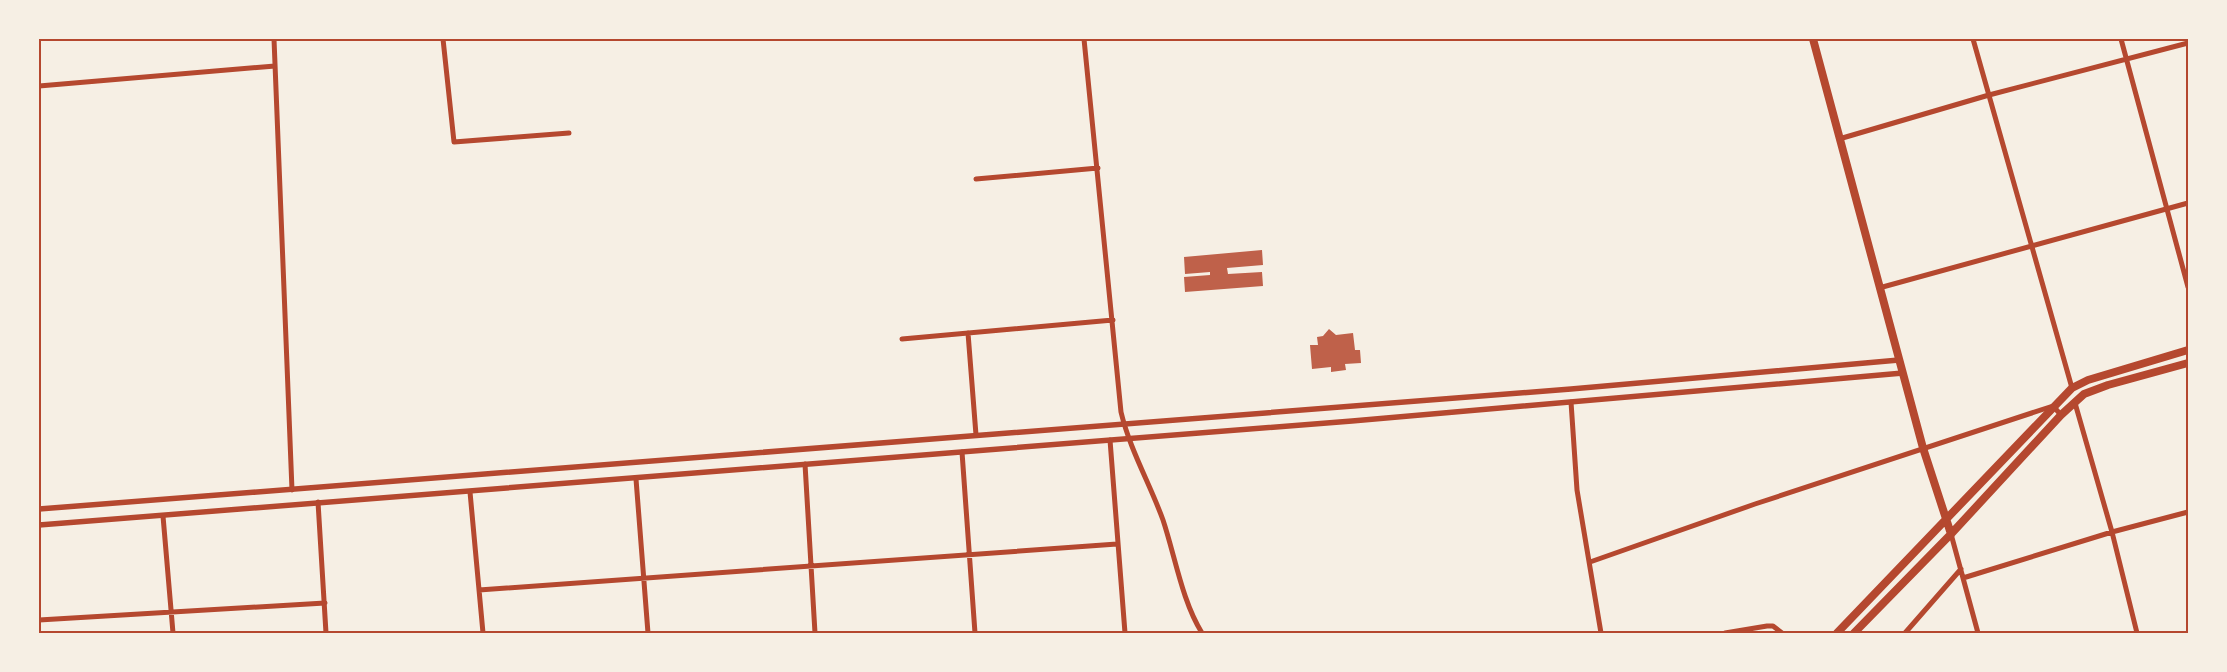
<svg xmlns="http://www.w3.org/2000/svg" width="2227" height="672" viewBox="0 0 2227 672" font-family="Montserrat,sans-serif">
	<rect width="100%" height="100%" fill="#f6efe4"/>
	<path fill="#bf614a" d="M1262 250 1263 265 1227 268 1228 274 1262 272 1263 286 1185 292 1184 277 1210 275V272L1185 274 1184 257Z
		M1329 329 1336 335 1353 333 1355 350H1360L1361 363 1345 364 1346 370 1331 372V367L1312 369 1310 345H1318L1317 337 1323 336Z"/>
	<g fill="none" stroke-linecap="round" stroke-linejoin="round">
		<path stroke="#b5482f" stroke-width="5" d="M274 39 292 490
			M443 39 454 142 569 133
			M1084 39 1121 412C1130 450 1150 484 1163 520 1175 556 1182 601 1202 633
			M1973 39 2072 388
			M2121 39 2188 287
			M39 86 275 66
			M1839 139 1989 95 2188 43
			M976 179 1098 168
			M1879 288 2188 203
			M968 333 976 435
			M902 339 1113 320
			M1571 402 1577 490 1601 633
			M2075 403 2112 532 2137 633
			M1110 440 1125 633
			M962 452 975 633
			M805 464 815 633
			M636 479 648 633
			M470 492 483 633
			M318 502 326 633
			M163 516 173 633
			M1951 534 1978 633
			M1590 562 1755 504 2053 406 2061 415
			M1963 578 2112 532 2188 512
			M479 590 1117 544
			M39 620 325 603
			M1725 633 1767 626H1773L1782 633
			M1905 633 1961 569"/>
		<path stroke="#b5482f" stroke-width="5.5" d="M39 509 1571 389 1899 360
			M39 525 1352 421 1903 373"/>
		<path stroke="#b5482f" stroke-width="8" d="M1813 39 1923 448 1951 534
			M1837 633 2072 388 2088 380 2188 350
			M1854 633 1951 534 2061 415 2084 394 2108 385 2188 363"/>
	</g>
	<rect width="2227" height="672" fill="none" stroke="#f6efe4" stroke-width="80"/>
	<rect x="40" y="40" width="2147" height="592" fill="none" stroke="#b5482f" stroke-width="2"/>
</svg>
